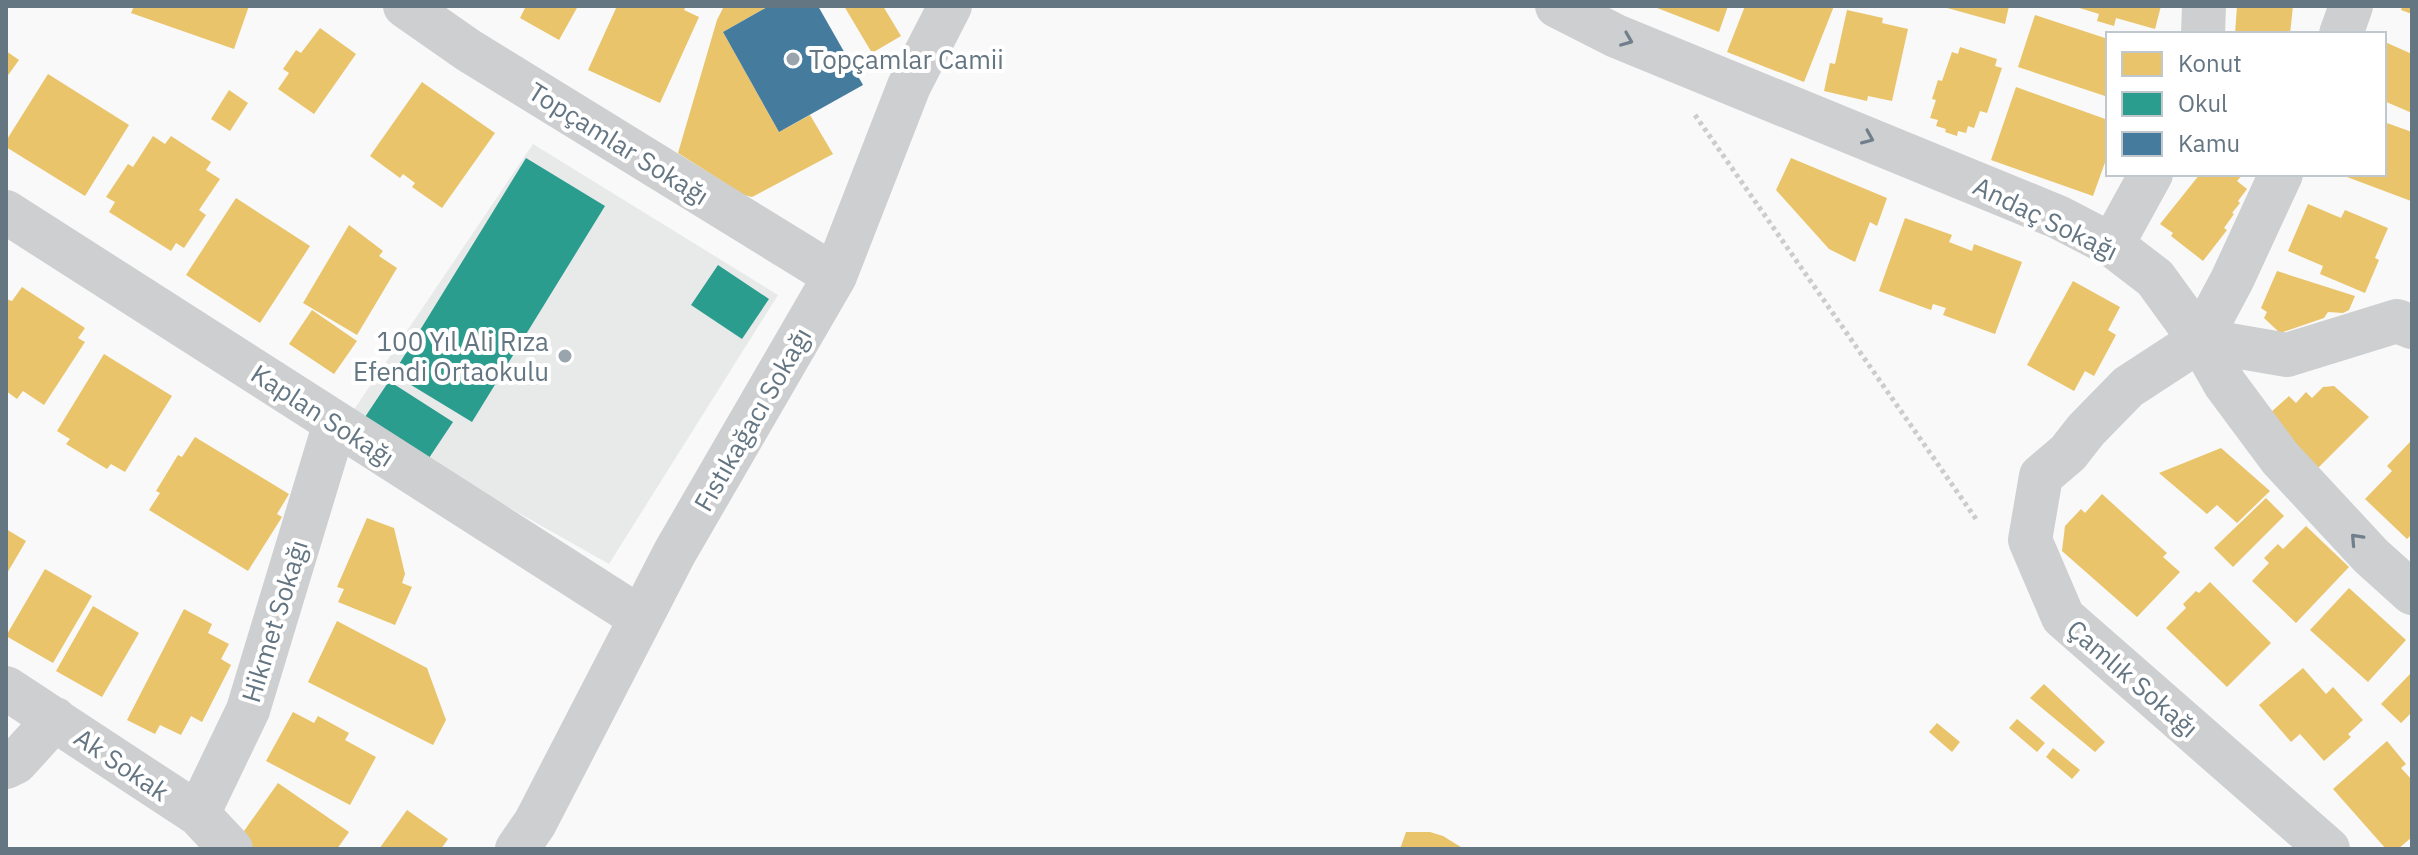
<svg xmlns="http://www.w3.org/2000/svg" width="2418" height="855" viewBox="0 0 2418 855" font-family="'IBM Plex Sans',sans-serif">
	<rect width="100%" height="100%" fill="#f9f9f9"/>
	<path fill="#e8e9e9" d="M533 144 778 295 609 564 349 417Z"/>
	<path fill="#e9c46a" d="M134 6H249L234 49 131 13Z
		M526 6H578L559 40 520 18Z
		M617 6H686L684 10 699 17 660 103 588 70Z
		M724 6H769L723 32 779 132 810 115 833 154 752 197 744 195 678 153 717 20Z
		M844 6H883L901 36 872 53Z
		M1652 6H1728L1719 32Z
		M1745 6H1834L1804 82 1727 52Z
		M1940 6H2009L2005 24Z
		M2073 6H2161L2155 29 2116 18 2114 26 2097 21 2099 14Z
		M2237 6H2293L2290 34H2235Z
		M2402 6H2412V14L2401 10Z
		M1847 10 1883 18 1882 23 1908 29 1892 101 1868 96 1867 101 1824 91 1830 63 1835 64Z
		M2035 15 2108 39V97L2018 67Z
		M320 28 356 54 314 114 278 89 289 73 283 69 296 50 301 53Z
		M2385 42 2412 54V113L2384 101Z
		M1960 47 1997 59 1995 66 2002 68 1987 113 1980 111 1974 128 1968 126 1966 133 1958 131 1957 136 1945 132 1946 129 1936 126 1938 120 1930 118 1936 100 1932 99 1938 80 1942 81 1952 52 1958 54Z
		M6 51 19 60 6 78Z
		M48 74 129 125 85 196 6 147V141Z
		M422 82 495 133 442 208 412 187 415 183 403 174 400 178 370 156Z
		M2016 87 2108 120V154L2093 196 1991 160Z
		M229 90 248 103 230 131 211 119Z
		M2384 122 2412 132 2411 201 2339 174H2384Z
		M153 136 165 144 171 136 211 162 206 170 220 179 199 210 206 215 184 248 176 243 171 251 109 212 115 202 106 197 128 164 133 167Z
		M1791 158 1887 198 1877 226 1870 222 1855 262 1829 249 1776 190Z
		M2200 174H2243L2237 181 2247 189 2238 201 2240 203 2232 213 2234 214 2224 228 2227 230 2203 261 2171 236 2173 233 2160 224Z
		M236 198 310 246 260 323 186 275Z
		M2308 204 2341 218 2345 210 2388 228 2375 258 2379 260 2365 293 2320 274 2323 266 2288 251Z
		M1905 218 1952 235 1949 242 1972 251 1974 244 2022 262 1995 334 1943 315 1946 308 1933 304 1931 310 1879 291Z
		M349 225 383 251 379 256 397 268 357 335 303 303Z
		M2277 271 2355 296 2349 310 2343 313 2328 312 2324 318 2280 333 2264 318 2267 312 2261 308Z
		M2073 281 2120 307 2108 330 2116 335 2094 376 2085 371 2074 391 2027 365Z
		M22 287 85 328 78 338 85 342 44 405 23 391 17 399 6 391V299L12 301Z
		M312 310 357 341 334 374 289 344Z
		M104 354 172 396 125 472 111 464 107 469 66 444 70 439 57 431Z
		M2334 386 2369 417 2315 471 2261 421 2289 396 2296 403 2306 392 2312 398 2323 387Z
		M195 437 289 494 277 514 282 517 248 571 149 510 160 493 156 491 178 455 182 457Z
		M2410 442 2412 445V534L2407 539 2365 499 2392 471 2387 466Z
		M2221 448 2270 491 2237 523 2217 505 2207 514 2159 473Z
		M2102 494 2167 553 2163 557 2180 572 2137 617 2062 551 2065 526 2081 509 2085 513Z
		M2266 498 2284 516 2233 567 2214 548Z
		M367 518 394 528 405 574 402 583 412 587 395 625 338 602 344 589 337 587Z
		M2306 526 2349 567 2296 623 2252 581 2269 563 2264 558 2278 544 2283 549Z
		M6 529 26 541 6 575Z
		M45 569 92 596 53 663 6 636Z
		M2210 582 2271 643 2227 687 2166 628 2186 608 2183 604 2196 591 2199 593Z
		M2349 588 2406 640 2368 682 2310 630Z
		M93 606 139 633 102 697 56 671Z
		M184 609 212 624 208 633 229 644 221 659 231 665 202 722 191 716 181 735 160 725 155 734 127 720Z
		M337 621 427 668 446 720 433 745 308 682Z
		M2303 668 2326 694 2333 687 2363 720 2348 734 2351 737 2324 761 2300 734 2291 742 2259 705Z
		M2412 672V712L2401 723 2381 704Z
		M2044 684 2105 742 2095 752 2030 698Z
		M293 712 314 723 318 716 349 733 345 740 376 757 350 805 266 761Z
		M2017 719 2045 743 2037 752 2009 728Z
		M1937 723 1960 742 1952 752 1929 732Z
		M2387 741 2406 764 2401 768 2412 780V837L2398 849H2386L2333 789Z
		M2053 748 2080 770 2072 779 2046 757Z
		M278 783 349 832 337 849H248L237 841Z
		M407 810 448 839 441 849H379Z
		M1406 832H1430L1443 836 1464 849H1400Z"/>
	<path fill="#2a9d8f" d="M526 158 605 206 472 422 393 374Z
		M718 265 769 299 742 339 691 305Z
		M389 381 453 422 429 458 365 417Z"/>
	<path fill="#457b9d" d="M769 6H818L863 85 779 132 723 32Z"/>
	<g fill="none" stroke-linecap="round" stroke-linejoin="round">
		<path stroke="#cbcccd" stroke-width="5" stroke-dasharray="4 4" stroke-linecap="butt" d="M1695 115 1976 519"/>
		<path stroke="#cecfd0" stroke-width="44" d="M405 6 468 50 835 276
			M1557 6 1616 36 2058 217 2112 245 2155 278 2200 340 2225 384 2280 458 2371 556 2412 593
			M2203 34 2204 6
			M2341 34 2351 6
			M2281 174 2232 280 2200 340 2128 387 2086 430 2068 453 2041 476 2030 540 2063 617 2328 849
			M6 212 639 617
			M2112 245 2151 174
			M2200 340 2287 355 2397 321 2412 327
			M6 688 198 814 231 849
			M6 767 16 762 55 719
			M198 814 248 710 335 423
			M517 849 535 823 675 552 835 276 909 86 950 6"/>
	</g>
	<defs><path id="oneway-chevron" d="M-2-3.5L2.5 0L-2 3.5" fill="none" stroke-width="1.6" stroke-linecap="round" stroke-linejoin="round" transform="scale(2)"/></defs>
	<g stroke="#707f8b">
		<use href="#oneway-chevron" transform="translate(1627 40) rotate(22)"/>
		<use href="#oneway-chevron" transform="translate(1868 138) rotate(23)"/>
		<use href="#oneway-chevron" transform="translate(2356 539) rotate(-133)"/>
	</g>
	<g fill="#99a4ac" stroke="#fff" stroke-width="3">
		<circle cx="793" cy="59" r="8"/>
		<circle cx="565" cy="356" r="8"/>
	</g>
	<g text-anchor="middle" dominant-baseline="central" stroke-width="8" stroke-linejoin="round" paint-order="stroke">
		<g font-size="26" fill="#657683" stroke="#fff" text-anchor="start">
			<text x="809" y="59">Topçamlar Camii</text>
			<text x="549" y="341" text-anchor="end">100 Yıl Ali Rıza<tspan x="549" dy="30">Efendi Ortaokulu</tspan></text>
		</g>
		<g font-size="26" fill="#657683" stroke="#fff">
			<text transform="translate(619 143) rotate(32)">Topçamlar Sokağı</text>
			<text transform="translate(2046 218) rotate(26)">Andaç Sokağı</text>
			<text transform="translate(323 415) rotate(33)">Kaplan Sokağı</text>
			<text transform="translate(752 419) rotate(-60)">Fıstıkağacı Sokağı</text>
			<text transform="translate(274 621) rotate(-73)">Hikmet Sokağı</text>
			<text transform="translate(2133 678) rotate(41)">Çamlık Sokağı</text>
			<text transform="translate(122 764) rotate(34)">Ak Sokak</text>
		</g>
	</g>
	<rect width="2418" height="855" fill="none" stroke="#657683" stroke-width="16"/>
	<rect x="2106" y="32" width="280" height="144" fill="#ffffff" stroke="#c1c8cd" stroke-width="2"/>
	<rect x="2122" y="52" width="40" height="24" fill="#e9c46a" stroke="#c1c8cd" stroke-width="2"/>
	<text x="2178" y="72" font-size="24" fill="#657683">Konut</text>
	<rect x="2122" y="92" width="40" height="24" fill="#2a9d8f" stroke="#c1c8cd" stroke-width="2"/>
	<text x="2178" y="112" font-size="24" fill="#657683">Okul</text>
	<rect x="2122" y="132" width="40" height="24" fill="#457b9d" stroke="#c1c8cd" stroke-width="2"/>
	<text x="2178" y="152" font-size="24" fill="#657683">Kamu</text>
</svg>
